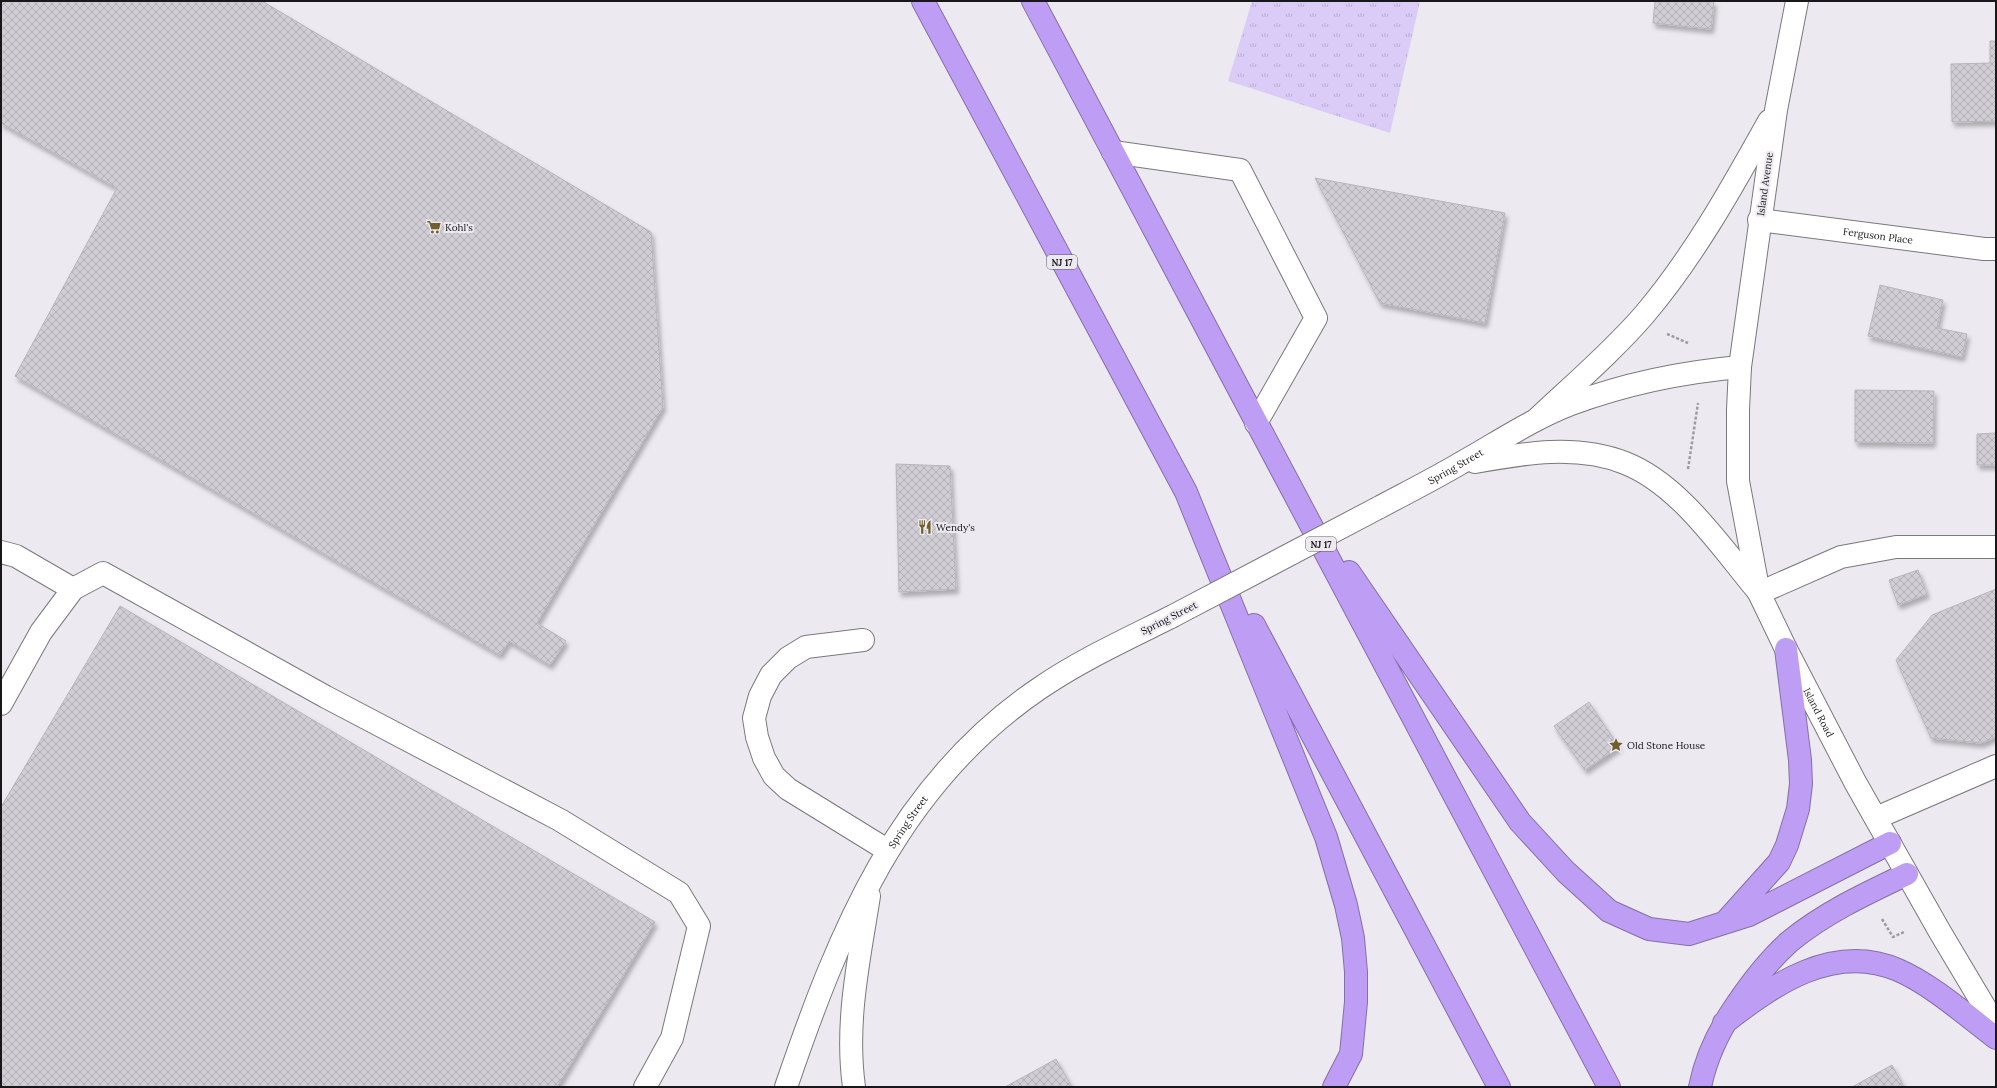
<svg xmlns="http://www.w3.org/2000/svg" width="1997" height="1088" viewBox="0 0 1997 1088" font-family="Lora,serif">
	<defs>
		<pattern id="grass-tufts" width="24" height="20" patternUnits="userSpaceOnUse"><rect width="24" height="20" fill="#daccf7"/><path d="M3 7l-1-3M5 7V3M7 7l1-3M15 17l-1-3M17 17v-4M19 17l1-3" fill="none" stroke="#baaed3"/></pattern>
		<pattern id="building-cross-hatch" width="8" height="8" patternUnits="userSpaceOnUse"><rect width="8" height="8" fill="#d0ced4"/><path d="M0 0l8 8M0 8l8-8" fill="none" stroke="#b2b0b5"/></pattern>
		<filter id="shadow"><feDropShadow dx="2.5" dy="4.5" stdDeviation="2" flood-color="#0004"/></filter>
	</defs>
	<rect width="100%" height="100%" fill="#eceaf0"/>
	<path fill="url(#grass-tufts)" d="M1252 1H1420L1390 133 1228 81Z"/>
	<path fill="url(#building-cross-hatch)" stroke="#b8b6bb" filter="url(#shadow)" d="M1 1H262L651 232 663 407 537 623 566 641 550 665 509 641 500 655 15 376 117 188 1 123Z
		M1655 1H1714L1711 29 1653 23Z
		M1990 41H1996V121L1952 122 1951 64 1990 63Z
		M1315 178 1505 213 1485 323 1380 303Z
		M1880 285 1943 300 1937 328 1967 334 1962 357 1868 336Z
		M1855 390 1934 391 1933 443 1855 442Z
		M1996 433V465H1977V434Z
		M896 464 950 466 956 589 899 592Z
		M1918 570 1927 594 1898 605 1889 580Z
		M1996 589V737L1981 743 1931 738 1896 660 1932 615Z
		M120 606 655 922 557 1087H1V807Z
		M1589 702 1619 747 1585 770 1554 726Z
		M1056 1059 1072 1087H1005Z
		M1892 1065 1904 1087H1852Z"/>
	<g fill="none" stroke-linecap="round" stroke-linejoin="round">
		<defs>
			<g id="minor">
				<path id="s1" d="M1797 1 1776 110 1740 367 1738 410V481L1759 593 1786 649 1855 782 1940 932 1996 1026"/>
				<path d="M1113 152 1240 170 1316 318 1256 423"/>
				<path id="s2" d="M1759 220 1984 249H1996"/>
				<path d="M1537 419C1573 385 1611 353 1644 315 1694 256 1731 189 1769 121"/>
				<path d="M1475 462C1524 453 1577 444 1625 463 1679 484 1721 547 1757 590"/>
				<path id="s3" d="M1378 508C1406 493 1434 479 1461 463 1497 443 1532 419 1571 404 1625 384 1683 372 1740 367"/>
				<path d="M1 552 16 556 73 589"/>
				<path d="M1759 593 1841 557 1896 547H1996"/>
				<path d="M863 640 806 647 788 658 771 675 760 696 754 718 757 737 764 758 774 776 788 789 887 850"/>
				<path d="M1 704 41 632 73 589 103 573 326 697 560 820 679 893 699 926 672 1038 645 1087"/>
				<path d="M1876 818 1996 766"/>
				<path id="s4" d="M786 1087C839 932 898 784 1040 688 1081 660 1127 639 1171 617"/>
				<path d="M854 1087C845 1022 859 960 869 896"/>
			</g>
			<path id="highway" d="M923 1 1186 492 1326 837 1346 905 1353 938 1356 972V1002L1351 1054 1334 1087
				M1033 1 1609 1087
				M1349 572 1520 822 1566 872 1609 911 1649 929 1689 934 1749 915 1890 843
				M1254 625 1499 1087
				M1727 920 1779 862 1787 845 1798 809 1801 784 1800 760 1786 649
				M1724 1023C1773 985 1833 942 1898 970 1931 984 1967 1016 1996 1038
				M1700 1087C1706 1057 1718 1032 1735 1007 1751 983 1768 961 1789 942 1824 913 1867 893 1907 874"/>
		</defs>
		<use href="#minor" stroke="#7a787d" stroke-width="24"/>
		<use href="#highway" stroke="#846fa8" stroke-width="24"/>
		<path stroke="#9d9ba0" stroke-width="2.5" stroke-dasharray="3 2" stroke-linecap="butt" d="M1667 334 1688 343
			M1688 469 1698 403
			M1882 919 1893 937 1904 932"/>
		<use href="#minor" stroke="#fff" stroke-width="22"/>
		<use href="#highway" stroke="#be9ef5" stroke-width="22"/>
		<defs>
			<path id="minor-bridge" d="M1171 617 1378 508"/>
		</defs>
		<use href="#minor-bridge" stroke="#7a787d" stroke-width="24" stroke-linecap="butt"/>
		<use href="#minor-bridge" stroke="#fff" stroke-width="22"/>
	</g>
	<defs>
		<symbol id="supermarket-bare" viewBox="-9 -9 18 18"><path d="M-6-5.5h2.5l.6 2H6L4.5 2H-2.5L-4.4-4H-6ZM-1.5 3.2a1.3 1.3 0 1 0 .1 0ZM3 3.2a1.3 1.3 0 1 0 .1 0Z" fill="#715f2d" stroke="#eceaf0" stroke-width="2.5" paint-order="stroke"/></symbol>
		<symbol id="restaurant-bare" viewBox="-9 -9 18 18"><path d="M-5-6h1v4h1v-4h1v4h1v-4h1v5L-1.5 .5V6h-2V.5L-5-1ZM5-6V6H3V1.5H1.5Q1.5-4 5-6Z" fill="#715f2d" stroke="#eceaf0" stroke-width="2.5" paint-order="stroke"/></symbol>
		<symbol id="sight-bare" viewBox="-9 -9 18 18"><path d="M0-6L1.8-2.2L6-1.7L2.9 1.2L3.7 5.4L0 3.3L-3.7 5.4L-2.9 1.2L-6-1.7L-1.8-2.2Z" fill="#715f2d" stroke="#eceaf0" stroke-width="2.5" paint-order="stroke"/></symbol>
	</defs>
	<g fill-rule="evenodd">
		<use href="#supermarket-bare" x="424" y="217" width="20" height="20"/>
		<use href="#restaurant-bare" x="915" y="517" width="20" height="20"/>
		<use href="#sight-bare" x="1606" y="735" width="20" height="20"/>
	</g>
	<g text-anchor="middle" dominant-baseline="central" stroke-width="4" stroke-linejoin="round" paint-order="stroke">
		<g fill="#eceaf0" stroke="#58565a" stroke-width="1">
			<rect x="1047" y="255" width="30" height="14" rx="3"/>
			<rect x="1306" y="537" width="30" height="14" rx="3"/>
		</g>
		<g font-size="9" font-weight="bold" fill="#181719">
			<text x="1062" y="262">NJ 17</text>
			<text x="1321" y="544">NJ 17</text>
		</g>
		<g font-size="10" fill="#181719" stroke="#eceaf0">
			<text transform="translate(1765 184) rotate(-82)">Island Avenue</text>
			<text stroke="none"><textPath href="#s2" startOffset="120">Ferguson Place</textPath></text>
			<text stroke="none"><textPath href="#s3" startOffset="88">Spring Street</textPath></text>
			<text transform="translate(1169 618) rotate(-27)">Spring Street</text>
			<text stroke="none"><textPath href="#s1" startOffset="732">Island Road</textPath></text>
			<text stroke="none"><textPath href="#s4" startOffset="293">Spring Street</textPath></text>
		</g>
		<g font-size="10" fill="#181719" stroke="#eceaf0" text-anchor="start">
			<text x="445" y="227">Kohl's</text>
			<text x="936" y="527">Wendy's</text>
			<text x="1627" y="745">Old Stone House</text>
		</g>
	</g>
	<rect width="1997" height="1088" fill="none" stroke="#181719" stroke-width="4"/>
</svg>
